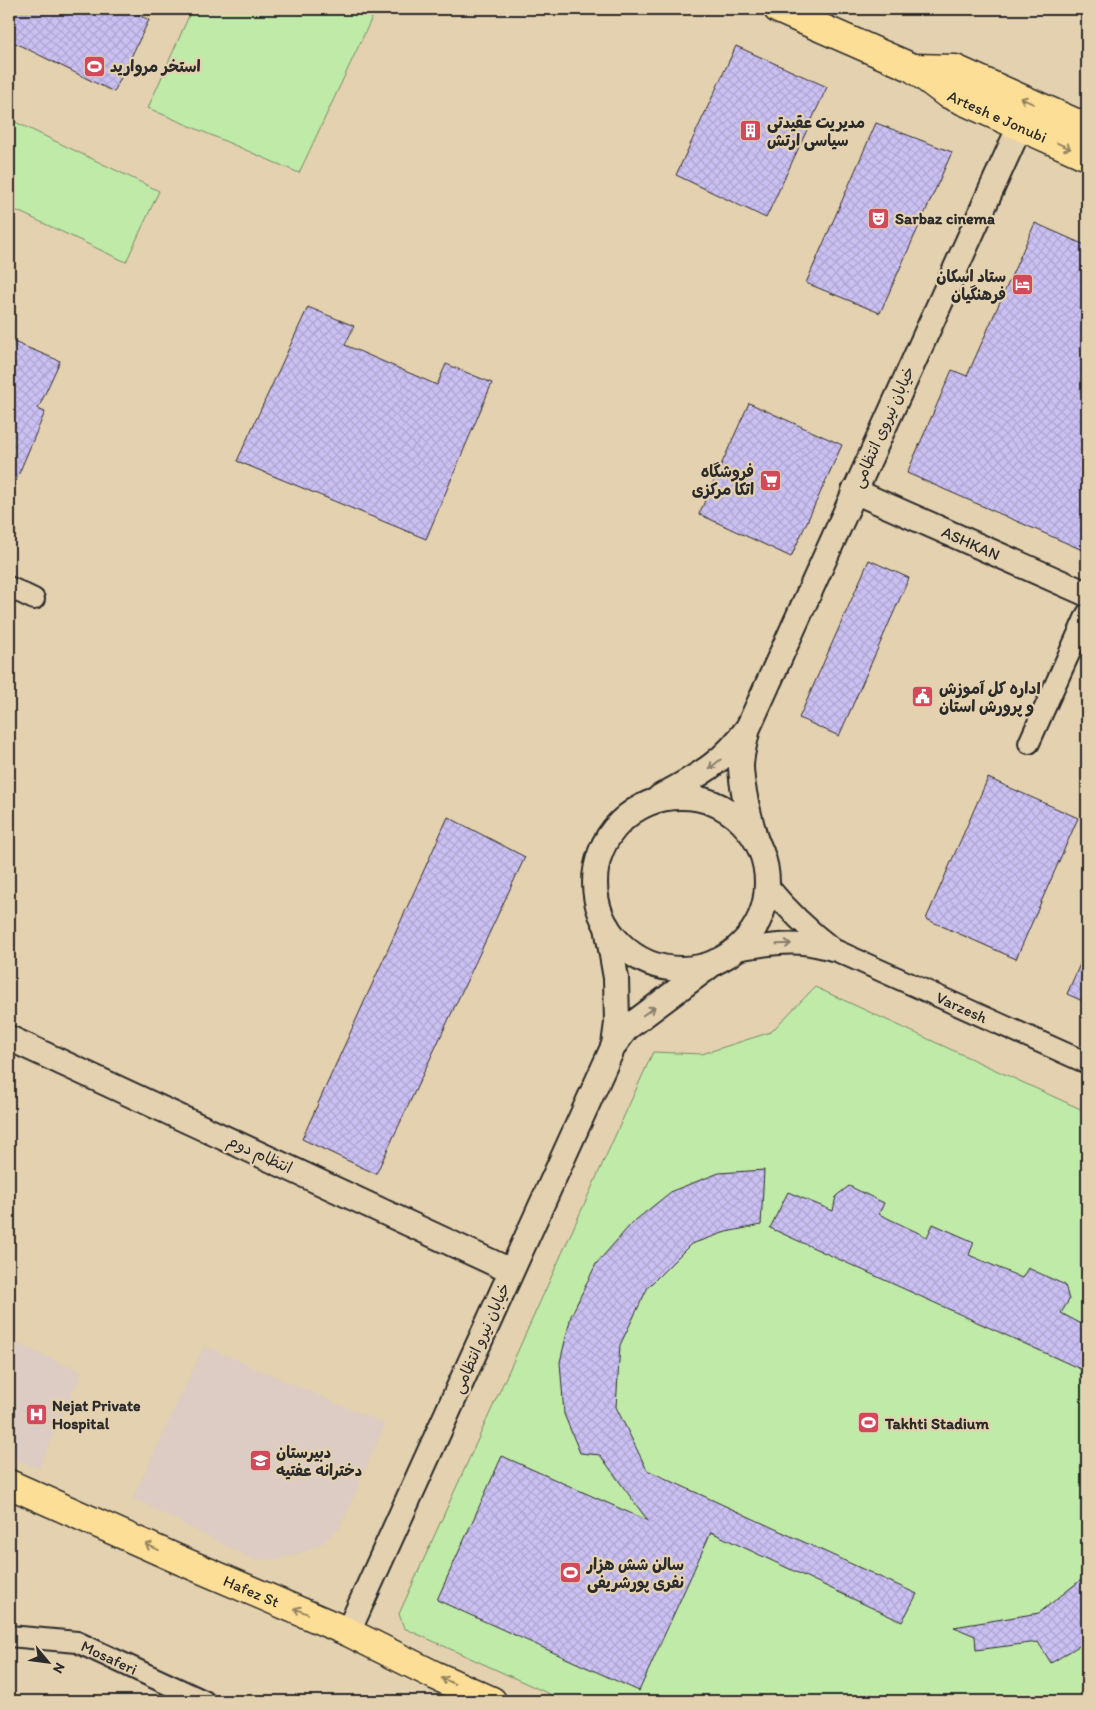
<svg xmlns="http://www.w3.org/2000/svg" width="1096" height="1710" viewBox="0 0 1096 1710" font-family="Itim,'Playpen Sans Arabic',sans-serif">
	<defs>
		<pattern id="building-cross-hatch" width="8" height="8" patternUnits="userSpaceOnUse" patternTransform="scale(1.25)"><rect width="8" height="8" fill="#cac0f2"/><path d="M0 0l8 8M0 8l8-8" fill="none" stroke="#aea5d0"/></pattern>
	</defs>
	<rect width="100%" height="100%" fill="#e4d1af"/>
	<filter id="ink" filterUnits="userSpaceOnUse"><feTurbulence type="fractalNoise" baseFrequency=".02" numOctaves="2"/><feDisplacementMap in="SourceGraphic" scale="10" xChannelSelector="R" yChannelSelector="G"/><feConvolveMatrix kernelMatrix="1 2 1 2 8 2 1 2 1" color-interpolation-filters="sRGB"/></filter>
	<g filter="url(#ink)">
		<path fill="#dcccc3" d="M9 1340 82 1372 38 1469 9 1456Z
			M204 1346 385 1424 341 1526 324 1542 301 1553 280 1559 254 1560 133 1498Z"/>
		<path fill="#bfeaa7" stroke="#758a69" d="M192 9H376L299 173 148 108Z
			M9 119 159 191 126 262 9 207Z
			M815 987 1087 1112V1701H565L404 1628 399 1614 653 1052 702 1054 771 1032Z"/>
		<path fill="url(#building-cross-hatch)" stroke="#2b2b2b" d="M9 9H127L149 20 114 92 9 40Z
			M736 46 827 87 766 218 676 175Z
			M876 123 952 152 880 313 806 283Z
			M1035 223 1087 246V552L907 473 952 370 967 376Z
			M308 307 354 326 345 345 437 385 446 364 492 383 426 539 237 461Z
			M9 340 60 361 38 409 45 412 9 497Z
			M749 403 842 445 791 557 699 514Z
			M869 560 909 578 839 736 799 718Z
			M988 778 1078 818 1016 959 926 919Z
			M448 817 525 857 376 1174 302 1139Z
			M1087 948V1003L1067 994Z
			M764 1170 761 1225 726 1232 691 1244 648 1287 620 1345 616 1407 647 1470 917 1594 902 1622 711 1532 639 1691 437 1600 502 1456 648 1521 600 1455 580 1453 564 1414 560 1362 571 1316 596 1264 632 1223 672 1191 719 1173Z
			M849 1186 884 1203 879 1214 927 1237 933 1224 974 1242 969 1255 1022 1278 1028 1268 1065 1285 1069 1300 1061 1313 1087 1327V1372L770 1228 788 1192 833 1211 836 1196Z
			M1087 1575V1641L1051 1663 1038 1642 976 1650 975 1636 954 1627 1039 1613Z"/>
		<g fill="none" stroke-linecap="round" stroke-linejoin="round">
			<defs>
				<g id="minor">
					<path d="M9 587 34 599"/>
					<path d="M1029 743 1087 614"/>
					<path d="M767 885C787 909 807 929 831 947"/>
					<path id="s1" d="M736 950C760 946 786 941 810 945 819 946 828 949 837 951L1087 1063"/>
					<path id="s2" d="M9 1636 77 1642 204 1701"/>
				</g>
				<g id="tertiary">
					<path id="s3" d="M854 491 1087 594"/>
					<path d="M660 797C697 776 721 765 747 729"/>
					<circle cx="681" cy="883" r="86"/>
					<path d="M755 838C749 815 742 791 741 767 741 754 745 741 748 728L1020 126"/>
					<path d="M607 927 616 978 617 1023 614 1045"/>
					<path d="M9 1038 511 1271"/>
					<path d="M348 1632 614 1045 627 1028 715 962"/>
				</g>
				<g id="primary">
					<path id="s4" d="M778 9 913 68 946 93 1087 156"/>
					<path d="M913 68 955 69 1087 128"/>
					<path id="s5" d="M9 1484 182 1561 348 1632 434 1675 492 1701"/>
				</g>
			</defs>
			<use href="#minor" stroke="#2b2b2b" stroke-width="24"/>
			<use href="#tertiary" stroke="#2b2b2b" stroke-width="28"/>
			<use href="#primary" stroke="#2b2b2b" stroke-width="31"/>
			<use href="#minor" stroke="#e4d1af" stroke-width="20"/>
			<use href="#tertiary" stroke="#e4d1af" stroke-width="24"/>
			<use href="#primary" stroke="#fcde96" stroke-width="28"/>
		</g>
		<defs><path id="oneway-shaft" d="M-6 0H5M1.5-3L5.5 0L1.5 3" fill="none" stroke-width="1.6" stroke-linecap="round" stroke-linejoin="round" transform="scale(1.25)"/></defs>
		<g stroke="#948460">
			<use href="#oneway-shaft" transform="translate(1027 101) rotate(-156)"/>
			<use href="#oneway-shaft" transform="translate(1064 146) rotate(24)"/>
			<use href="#oneway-shaft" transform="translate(152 1547) rotate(-156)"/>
			<use href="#oneway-shaft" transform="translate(301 1611) rotate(-157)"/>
			<use href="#oneway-shaft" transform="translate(448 1681) rotate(-155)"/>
		</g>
		<g stroke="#887e6d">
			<use href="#oneway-shaft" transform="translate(715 764) rotate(141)"/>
			<use href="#oneway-shaft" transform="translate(784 944) rotate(-2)"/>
			<use href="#oneway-shaft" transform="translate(649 1011) rotate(-35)"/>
		</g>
	</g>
	<defs>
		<symbol id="stadium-square" viewBox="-11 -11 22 22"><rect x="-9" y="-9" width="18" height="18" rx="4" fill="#d1495b" stroke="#e4d1af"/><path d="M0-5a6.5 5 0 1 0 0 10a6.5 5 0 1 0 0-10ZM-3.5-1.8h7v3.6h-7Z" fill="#fff"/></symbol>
		<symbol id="building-square" viewBox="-11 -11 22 22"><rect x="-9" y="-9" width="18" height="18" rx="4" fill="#d1495b" stroke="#e4d1af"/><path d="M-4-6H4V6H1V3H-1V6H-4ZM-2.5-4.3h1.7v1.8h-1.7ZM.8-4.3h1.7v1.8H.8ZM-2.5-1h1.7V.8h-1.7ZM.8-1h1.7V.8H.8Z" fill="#fff"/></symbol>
		<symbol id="theatre-square" viewBox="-11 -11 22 22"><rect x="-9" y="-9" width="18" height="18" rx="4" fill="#d1495b" stroke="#e4d1af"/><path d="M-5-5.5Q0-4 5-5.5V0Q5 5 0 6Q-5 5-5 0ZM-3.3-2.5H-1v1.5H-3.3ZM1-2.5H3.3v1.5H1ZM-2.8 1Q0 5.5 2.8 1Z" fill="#fff"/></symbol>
		<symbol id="hotel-square" viewBox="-11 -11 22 22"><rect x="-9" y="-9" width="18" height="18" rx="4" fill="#d1495b" stroke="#e4d1af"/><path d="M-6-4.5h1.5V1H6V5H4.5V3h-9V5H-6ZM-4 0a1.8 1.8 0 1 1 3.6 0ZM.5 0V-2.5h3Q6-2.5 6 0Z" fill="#fff"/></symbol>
		<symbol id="supermarket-square" viewBox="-11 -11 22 22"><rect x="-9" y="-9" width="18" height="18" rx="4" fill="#d1495b" stroke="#e4d1af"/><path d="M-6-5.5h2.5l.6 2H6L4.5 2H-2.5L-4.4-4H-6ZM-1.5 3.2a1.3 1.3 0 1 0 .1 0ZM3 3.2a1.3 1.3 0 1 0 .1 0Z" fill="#fff"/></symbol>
		<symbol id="civic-square" viewBox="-11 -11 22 22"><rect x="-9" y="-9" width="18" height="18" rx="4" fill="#d1495b" stroke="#e4d1af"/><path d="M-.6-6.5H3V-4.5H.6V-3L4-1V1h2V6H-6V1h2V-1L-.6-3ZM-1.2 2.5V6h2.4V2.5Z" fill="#fff"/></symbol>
		<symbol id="hospital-square" viewBox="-11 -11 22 22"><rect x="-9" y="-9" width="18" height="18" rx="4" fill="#d1495b" stroke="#e4d1af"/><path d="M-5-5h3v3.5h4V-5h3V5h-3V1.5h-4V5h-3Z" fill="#fff"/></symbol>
		<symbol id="school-square" viewBox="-11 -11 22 22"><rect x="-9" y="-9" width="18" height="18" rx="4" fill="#d1495b" stroke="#e4d1af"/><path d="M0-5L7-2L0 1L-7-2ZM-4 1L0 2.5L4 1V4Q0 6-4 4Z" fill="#fff"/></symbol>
	</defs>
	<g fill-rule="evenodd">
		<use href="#stadium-square" x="82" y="54" width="25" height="25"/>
		<use href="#building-square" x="738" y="118" width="25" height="25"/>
		<use href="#theatre-square" x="866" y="206" width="25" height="25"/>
		<use href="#hotel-square" x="1010" y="272" width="25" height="25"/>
		<use href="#supermarket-square" x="758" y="468" width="25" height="25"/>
		<use href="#civic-square" x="910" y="684" width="25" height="25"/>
		<use href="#hospital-square" x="24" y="1402" width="25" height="25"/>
		<use href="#stadium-square" x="856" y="1410" width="25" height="25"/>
		<use href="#school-square" x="248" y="1448" width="25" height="25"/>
		<use href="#stadium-square" x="558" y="1560" width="25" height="25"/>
	</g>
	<g text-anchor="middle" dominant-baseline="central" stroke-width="4.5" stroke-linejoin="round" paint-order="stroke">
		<g font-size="16" font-weight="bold" fill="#2b2b2b" stroke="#e4d1af" text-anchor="start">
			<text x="110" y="66">استخر مروارید</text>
			<text x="767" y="122">مدیریت عقیدتی<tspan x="767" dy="18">سیاسی ارتش</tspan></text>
			<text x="895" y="218">Sarbaz cinema</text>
			<text x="1006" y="276" text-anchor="end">ستاد اسکان<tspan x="1006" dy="18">فرهنگیان</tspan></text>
			<text x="754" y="471" text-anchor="end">فروشگاه<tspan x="754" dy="18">اتکا مرکزی</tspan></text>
			<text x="939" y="688">اداره کل آموزش<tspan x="939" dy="18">و پرورش استان</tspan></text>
			<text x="52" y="1405">Nejat Private<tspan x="52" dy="18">Hospital</tspan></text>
			<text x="885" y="1423">Takhti Stadium</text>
			<text x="276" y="1452">دبیرستان<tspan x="276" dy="18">دخترانه عفتیه</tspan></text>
			<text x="587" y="1564">سالن شش هزار<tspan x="587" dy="18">نفری پورشریفی</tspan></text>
		</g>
		<g font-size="16" fill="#2b2b2b" stroke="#e4d1af">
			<text stroke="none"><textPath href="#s4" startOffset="245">Artesh e Jonubi</textPath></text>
			<text transform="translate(883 427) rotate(-66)">خیابان نیروی انتظامی</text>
			<text stroke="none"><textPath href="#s3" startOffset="128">ASHKAN</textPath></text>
			<text stroke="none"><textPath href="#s1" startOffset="239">Varzesh</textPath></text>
			<text transform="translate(260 1154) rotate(25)">انتظام دوم</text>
			<text transform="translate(481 1338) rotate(-66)">خیابان نیرو انتظامی</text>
			<text stroke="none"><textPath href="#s5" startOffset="265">Hafez St</textPath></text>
			<text stroke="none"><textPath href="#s2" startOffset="104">Mosaferi</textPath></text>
		</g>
	</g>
	<rect width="1096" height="1710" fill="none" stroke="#e4d1af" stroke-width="30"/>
	<rect x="15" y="15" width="1066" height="1680" fill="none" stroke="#2b2b2b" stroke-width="2" filter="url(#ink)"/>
	<g transform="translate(48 1662) rotate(119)" stroke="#e4d1af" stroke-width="4" paint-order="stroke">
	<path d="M0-4L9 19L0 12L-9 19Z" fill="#2b2b2b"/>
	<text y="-8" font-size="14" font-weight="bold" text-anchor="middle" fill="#2b2b2b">N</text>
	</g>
</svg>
